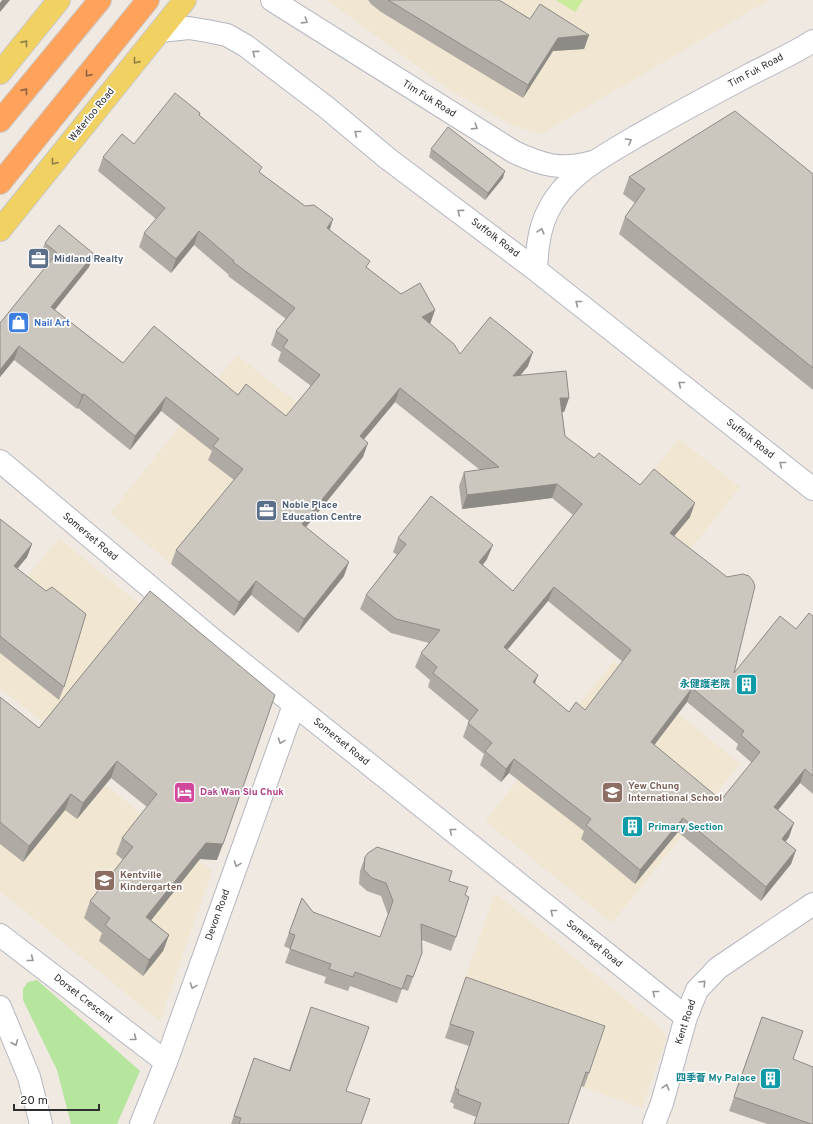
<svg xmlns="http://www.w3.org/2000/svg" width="813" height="1124" viewBox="0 0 813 1124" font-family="Overpass,'Noto Sans TC',sans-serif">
	<rect width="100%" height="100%" fill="#efe9e1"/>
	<path fill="#f0e6d1" d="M327 0H769L541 134 514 126 450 90Z
		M237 355 301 406 171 564 110 513Z
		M679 439 740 487 609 652 547 600Z
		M59 538 144 608 48 726 0 688V611Z
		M614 661 740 764 612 923 485 821Z
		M42 733 212 871 160 1021 0 891V785Z
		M495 893 663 1030 666 1037 665 1042 642 1108 444 1038Z"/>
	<path fill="#b6e59e" d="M37 980 140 1071 117 1124H71L57 1070 23 1000V989L28 982Z"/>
	<path fill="#c9ec9a" d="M556 0H583L575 12Z"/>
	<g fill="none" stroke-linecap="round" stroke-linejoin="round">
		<defs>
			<path id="minor" d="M272 0 514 152C542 165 561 171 592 162
				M160 31 189 28 207 31 227 35 246 46 326 107 387 158 536 270 813 489
				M536 270C537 249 539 229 548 211 566 174 604 156 637 136 674 115 711 95 749 75 770 64 793 54 813 41
				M0 461 212 639 686 1017
				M0 935 166 1062
				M0 1007 29 1077 41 1124
				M141 1124 166 1062 294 705
				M654 1124 662 1103 686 1017 697 990 718 968 813 904"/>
			<path id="major" d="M0 73 59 0
				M0 230 185 0"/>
			<path id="highway" d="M0 121 100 0
				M0 183 148 0"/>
		</defs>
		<use href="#minor" stroke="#b4b7c1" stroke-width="24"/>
		<use href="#major" stroke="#c9c9c9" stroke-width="24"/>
		<use href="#highway" stroke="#c9c9c9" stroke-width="24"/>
		<use href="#minor" stroke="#fff" stroke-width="22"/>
		<use href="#major" stroke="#f2d163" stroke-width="22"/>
		<use href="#highway" stroke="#ffa35c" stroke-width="22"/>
	</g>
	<path fill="#afaba4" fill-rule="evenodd" d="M368 0H499L530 19 589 35 584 49 553 51 523 98 381 12 371 4Z
		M200 113V116L260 173 305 206 333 219 330 230 367 268 401 294 435 310 430 324 460 354 528 366 520 376 569 398 564 412H562L565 436 594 458 640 485 690 517 674 536 734 673 796 629 813 616V794L800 783 778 810 789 837 785 842 796 850 791 864 761 901 678 832 635 884 581 839 584 831 509 773 501 782 480 765 484 754 463 737 468 723 469 721 428 687 430 680 415 667 421 653 429 643 391 633 360 609 366 595 397 555 393 552 398 538 487 559 483 565 513 591 573 515 552 498 462 509 459 486 464 472 480 470 395 402 364 439 363 457 306 527 344 576 298 633 251 595 234 616 171 564 176 550 234 480 208 460 212 451 161 411 130 450 78 408 77 409 14 360 0 377V323L48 264 39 257 45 243 89 267 54 310 123 363 238 395 286 416 311 386 278 361 281 352 271 345 276 331 286 319 228 276 229 275 194 245 171 273 139 247 144 233 156 219 98 171 103 157 134 144ZM548 601 623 662 585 710 569 712 535 684 507 650ZM687 702 738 744 736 749 752 763 721 800 654 745Z
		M431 149 503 178 485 200 429 157Z
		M813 174V390L619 234 625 217 635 203 623 194 629 177Z
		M0 519 32 544 27 557 17 569 64 687 59 700 0 653Z
		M150 591 217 860 200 859 151 920 169 935 163 951 143 976 99 941 102 933 84 918 90 901 123 860 116 854 122 838 147 807 111 778 77 819 65 810 23 862 0 844V697L39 728Z
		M365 857 449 881 465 895 456 937 451 951 422 940V953L408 991 402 989 397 1003 350 986 348 991 324 983 326 977 285 963 290 949 284 946 302 898 313 912 380 937 388 915 381 896 367 891 359 884 360 871Z
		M466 977 589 1073 584 1087 581 1086 476 1117 453 1108 454 1104 450 1102 469 1046 445 1038Z
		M311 1007 361 1124H231L254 1058 289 1070Z
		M762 1017 793 1059 813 1124H767L729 1111Z"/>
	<path fill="#8e8b86" d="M2 0H10L0 12V3Z
		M589 35 584 49 553 51 523 98 528 85 558 38Z
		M505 171 503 178 485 200 488 193Z
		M333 219 328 233 327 228Z
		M199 231 194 245 171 273 176 259Z
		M94 254 89 267 46 321 51 307Z
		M435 310 430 324 422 317Z
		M19 346 14 360 0 377V370Z
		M533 352 528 366 508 390 513 376Z
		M400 388 395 402 355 450 360 436Z
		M84 394 78 408 77 409 82 395Z
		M166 397 161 411 130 450 135 436Z
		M560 398H569L564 412H555Z
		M368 443 363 457 297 538 302 524Z
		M557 484 552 498 462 509 467 495Z
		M695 503 690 517 665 547 670 533Z
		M32 544 27 557 9 579 14 566Z
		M493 545 487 559 474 576 479 562Z
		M349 562 344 576 298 633 304 619Z
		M256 581 251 595 234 616 239 602Z
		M554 587 548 601 498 661 504 647Z
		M538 675 533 689V682Z
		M692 688 687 702 646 756 651 742Z
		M514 759 509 773 501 782 506 769Z
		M117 761 111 778 77 819 83 803Z
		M805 769 800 783 769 821 774 807Z
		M71 794 65 810 23 862 29 846Z
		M683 818 678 832 635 884 640 870Z
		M794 823 789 837 777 853 782 839Z
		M206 843 223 844 217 860 200 859 141 933 146 917Z
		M796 850 791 864 761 901 766 887Z
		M169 935 163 951 143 976 149 960Z"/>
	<path fill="#cbc7bf" stroke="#8e8b86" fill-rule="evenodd" d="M388 0H499L530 19 540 4 589 35 558 38 528 85Z
		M175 93 200 113 199 115 262 167 259 172 305 206 314 205 333 219 327 228 370 261 366 267 401 294 420 283 435 310 422 317 454 344 460 354 490 317 533 352 513 376 566 371 569 398H560L565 436 594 458 599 453 640 485 654 469 695 503 670 533 727 577 743 574 749 576 753 581 755 586 734 673 780 616 796 629 809 613 813 616V776L805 769 774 807 794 823 782 839 796 850 766 887 683 818 640 870 586 825 591 819 514 759 506 769 485 751 492 743 468 723 478 710 433 673 437 667 421 653 440 630 396 619 366 595 406 544 398 538 431 496 493 545 479 562 513 591 582 504 557 484 467 495 464 472 499 467 400 388 360 436 368 443 302 524 349 562 304 619 256 581 239 602 176 550 243 469 213 446 219 439 166 397 135 436 84 394 82 395 19 346 0 370V323L57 253 45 243 59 225 94 254 51 307 123 363 154 326 238 395 246 384 286 416 320 375 283 347 288 340 276 331 295 308 233 262 234 261 199 231 176 259 144 233 165 208 103 157 122 134 134 144ZM554 587 631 650 585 710 576 702 569 712 533 682 538 675 504 647ZM692 688 744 731 741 735 760 752 721 800 651 742Z
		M735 111 813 174V368L625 217 645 189 629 177Z
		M448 127 505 171 488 193 431 149Z
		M0 519 32 544 14 566 46 591 52 587 86 614 64 687 0 636Z
		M150 591 275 695 223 844 206 843 146 917 169 935 149 960 105 925 110 918 90 901 133 847 122 838 157 794 117 761 83 803 71 794 29 846 0 822V697L39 728Z
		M377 847 452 871 449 881 468 887 465 895 469 897 456 937 421 924 422 953 413 977 407 975 402 989 355 972 353 977 329 969 331 964 290 949 295 935 289 933 302 898 313 912 380 937 393 901 386 883 372 878 364 870 365 857 368 853Z
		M466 977 605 1026 589 1073 586 1072 568 1124H474L481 1103 458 1094 459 1090 455 1088 474 1032 450 1024Z
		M311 1007 369 1027 346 1091 370 1099 361 1124H239L241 1118 234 1116 254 1058 290 1071Z
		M762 1017 803 1031 793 1059 813 1067V1124H811L734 1097Z"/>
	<defs><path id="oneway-chevron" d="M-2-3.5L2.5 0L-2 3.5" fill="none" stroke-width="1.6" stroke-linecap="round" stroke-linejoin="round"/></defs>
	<g stroke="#969696">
		<use href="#oneway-chevron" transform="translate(305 21) rotate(32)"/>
		<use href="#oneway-chevron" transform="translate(255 53) rotate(-143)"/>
		<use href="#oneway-chevron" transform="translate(475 127) rotate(32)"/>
		<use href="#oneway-chevron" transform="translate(357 133) rotate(-141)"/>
		<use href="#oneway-chevron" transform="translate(629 141) rotate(-30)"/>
		<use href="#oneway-chevron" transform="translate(460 212) rotate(-143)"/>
		<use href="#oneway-chevron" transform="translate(541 231) rotate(-74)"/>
		<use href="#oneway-chevron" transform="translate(578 303) rotate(-142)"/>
		<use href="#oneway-chevron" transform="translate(681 384) rotate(-142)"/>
		<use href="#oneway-chevron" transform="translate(782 464) rotate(-141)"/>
		<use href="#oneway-chevron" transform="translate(281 741) rotate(110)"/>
		<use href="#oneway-chevron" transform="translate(452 831) rotate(-141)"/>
		<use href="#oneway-chevron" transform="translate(237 864) rotate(110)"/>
		<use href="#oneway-chevron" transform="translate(553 912) rotate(-141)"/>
		<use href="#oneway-chevron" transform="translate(31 959) rotate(38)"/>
		<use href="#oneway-chevron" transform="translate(703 983) rotate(-47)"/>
		<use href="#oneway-chevron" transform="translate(193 986) rotate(110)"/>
		<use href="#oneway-chevron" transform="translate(655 993) rotate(-141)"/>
		<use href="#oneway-chevron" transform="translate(134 1038) rotate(38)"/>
		<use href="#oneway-chevron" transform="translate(15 1043) rotate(67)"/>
		<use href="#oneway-chevron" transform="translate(666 1087) rotate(-74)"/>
	</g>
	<g stroke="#908048">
		<use href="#oneway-chevron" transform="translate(25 43) rotate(-51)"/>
		<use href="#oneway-chevron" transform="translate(136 61) rotate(129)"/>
		<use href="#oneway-chevron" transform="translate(54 162) rotate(129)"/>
	</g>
	<g stroke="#8c6343">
		<use href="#oneway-chevron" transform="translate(88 74) rotate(129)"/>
		<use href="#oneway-chevron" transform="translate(25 91) rotate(-51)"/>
	</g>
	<defs>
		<symbol id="office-square" viewBox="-11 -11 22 22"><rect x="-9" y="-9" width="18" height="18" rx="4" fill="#5c6f8a" stroke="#fff"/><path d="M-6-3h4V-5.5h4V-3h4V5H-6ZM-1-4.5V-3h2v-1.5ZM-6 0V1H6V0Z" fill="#fff"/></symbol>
		<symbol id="shop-square" viewBox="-11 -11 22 22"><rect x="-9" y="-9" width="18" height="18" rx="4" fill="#3f7fe0" stroke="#fff"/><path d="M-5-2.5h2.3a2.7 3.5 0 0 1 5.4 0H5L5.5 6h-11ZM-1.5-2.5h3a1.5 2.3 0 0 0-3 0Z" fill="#fff"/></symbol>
		<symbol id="building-square" viewBox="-11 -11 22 22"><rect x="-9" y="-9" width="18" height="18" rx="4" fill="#0f9aa8" stroke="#fff"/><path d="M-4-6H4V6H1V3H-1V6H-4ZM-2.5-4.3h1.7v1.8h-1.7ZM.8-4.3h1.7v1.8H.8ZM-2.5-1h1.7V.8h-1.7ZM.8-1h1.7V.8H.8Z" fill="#fff"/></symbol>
		<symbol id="hotel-square" viewBox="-11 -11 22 22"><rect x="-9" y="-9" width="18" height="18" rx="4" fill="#d1479c" stroke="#fff"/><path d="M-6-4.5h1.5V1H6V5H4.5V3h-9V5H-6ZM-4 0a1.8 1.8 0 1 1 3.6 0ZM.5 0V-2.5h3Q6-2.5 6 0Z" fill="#fff"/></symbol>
		<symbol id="school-square" viewBox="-11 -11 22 22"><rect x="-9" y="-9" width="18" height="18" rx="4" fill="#8d6e63" stroke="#fff"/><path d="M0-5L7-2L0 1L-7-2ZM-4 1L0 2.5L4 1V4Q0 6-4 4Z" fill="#fff"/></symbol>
	</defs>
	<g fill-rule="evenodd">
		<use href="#office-square" x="26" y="246" width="25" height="25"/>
		<use href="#shop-square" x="6" y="310" width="25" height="25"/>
		<use href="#office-square" x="254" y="498" width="25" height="25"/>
		<use href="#building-square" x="734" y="672" width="25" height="25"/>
		<use href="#hotel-square" x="172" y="780" width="25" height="25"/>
		<use href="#school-square" x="600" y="780" width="25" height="25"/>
		<use href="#building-square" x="620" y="814" width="25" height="25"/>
		<use href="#school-square" x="92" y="868" width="25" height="25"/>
		<use href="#building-square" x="758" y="1066" width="25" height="25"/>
	</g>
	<g text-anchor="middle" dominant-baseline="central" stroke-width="3.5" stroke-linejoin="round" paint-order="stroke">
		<g font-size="10" fill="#2e2e2e" stroke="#fff">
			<text transform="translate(756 71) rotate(-28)">Tim Fuk Road</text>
			<text transform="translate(429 99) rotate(32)">Tim Fuk Road</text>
			<text transform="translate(92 115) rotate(-51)">Waterloo Road</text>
			<text transform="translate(495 238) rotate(37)">Suffolk Road</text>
			<text transform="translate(750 439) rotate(38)">Suffolk Road</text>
			<text transform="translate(90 537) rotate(40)">Somerset Road</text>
			<text transform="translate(341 742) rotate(39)">Somerset Road</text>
			<text transform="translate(218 915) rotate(-70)">Devon Road</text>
			<text transform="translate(594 944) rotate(39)">Somerset Road</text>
			<text transform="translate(83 999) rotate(38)">Dorset Crescent</text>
			<text transform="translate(686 1022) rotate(-72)">Kent Road</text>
		</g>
		<g font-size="10" font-weight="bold" fill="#4e5e75" stroke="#fff" text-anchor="start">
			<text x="54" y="259">Midland Realty</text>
			<text x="282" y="505">Noble Place<tspan x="282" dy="12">Education Centre</tspan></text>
		</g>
		<g font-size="10" font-weight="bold" fill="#366cbe" stroke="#fff" text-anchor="start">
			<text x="34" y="323">Nail Art</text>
		</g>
		<g font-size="10" font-weight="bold" fill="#0d838f" stroke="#fff" text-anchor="end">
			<text x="730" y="684">永健護老院</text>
			<text x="648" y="827" text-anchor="start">Primary Section</text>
			<text x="756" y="1078">四季薈 My Palace</text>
		</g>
		<g font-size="10" font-weight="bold" fill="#785e54" stroke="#fff" text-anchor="start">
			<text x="628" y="786">Yew Chung<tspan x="628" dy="12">International School</tspan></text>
			<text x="120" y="875">Kentville<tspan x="120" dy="12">Kindergarten</tspan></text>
		</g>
		<g font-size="10" font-weight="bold" fill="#b23c85" stroke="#fff" text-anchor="start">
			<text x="200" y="792">Dak Wan Siu Chuk</text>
		</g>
	</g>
	<path d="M14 1104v6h85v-6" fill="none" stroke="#2e2e2e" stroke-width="2"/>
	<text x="20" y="1104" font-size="12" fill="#2e2e2e" stroke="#ffffff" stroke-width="3" paint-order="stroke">20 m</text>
</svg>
